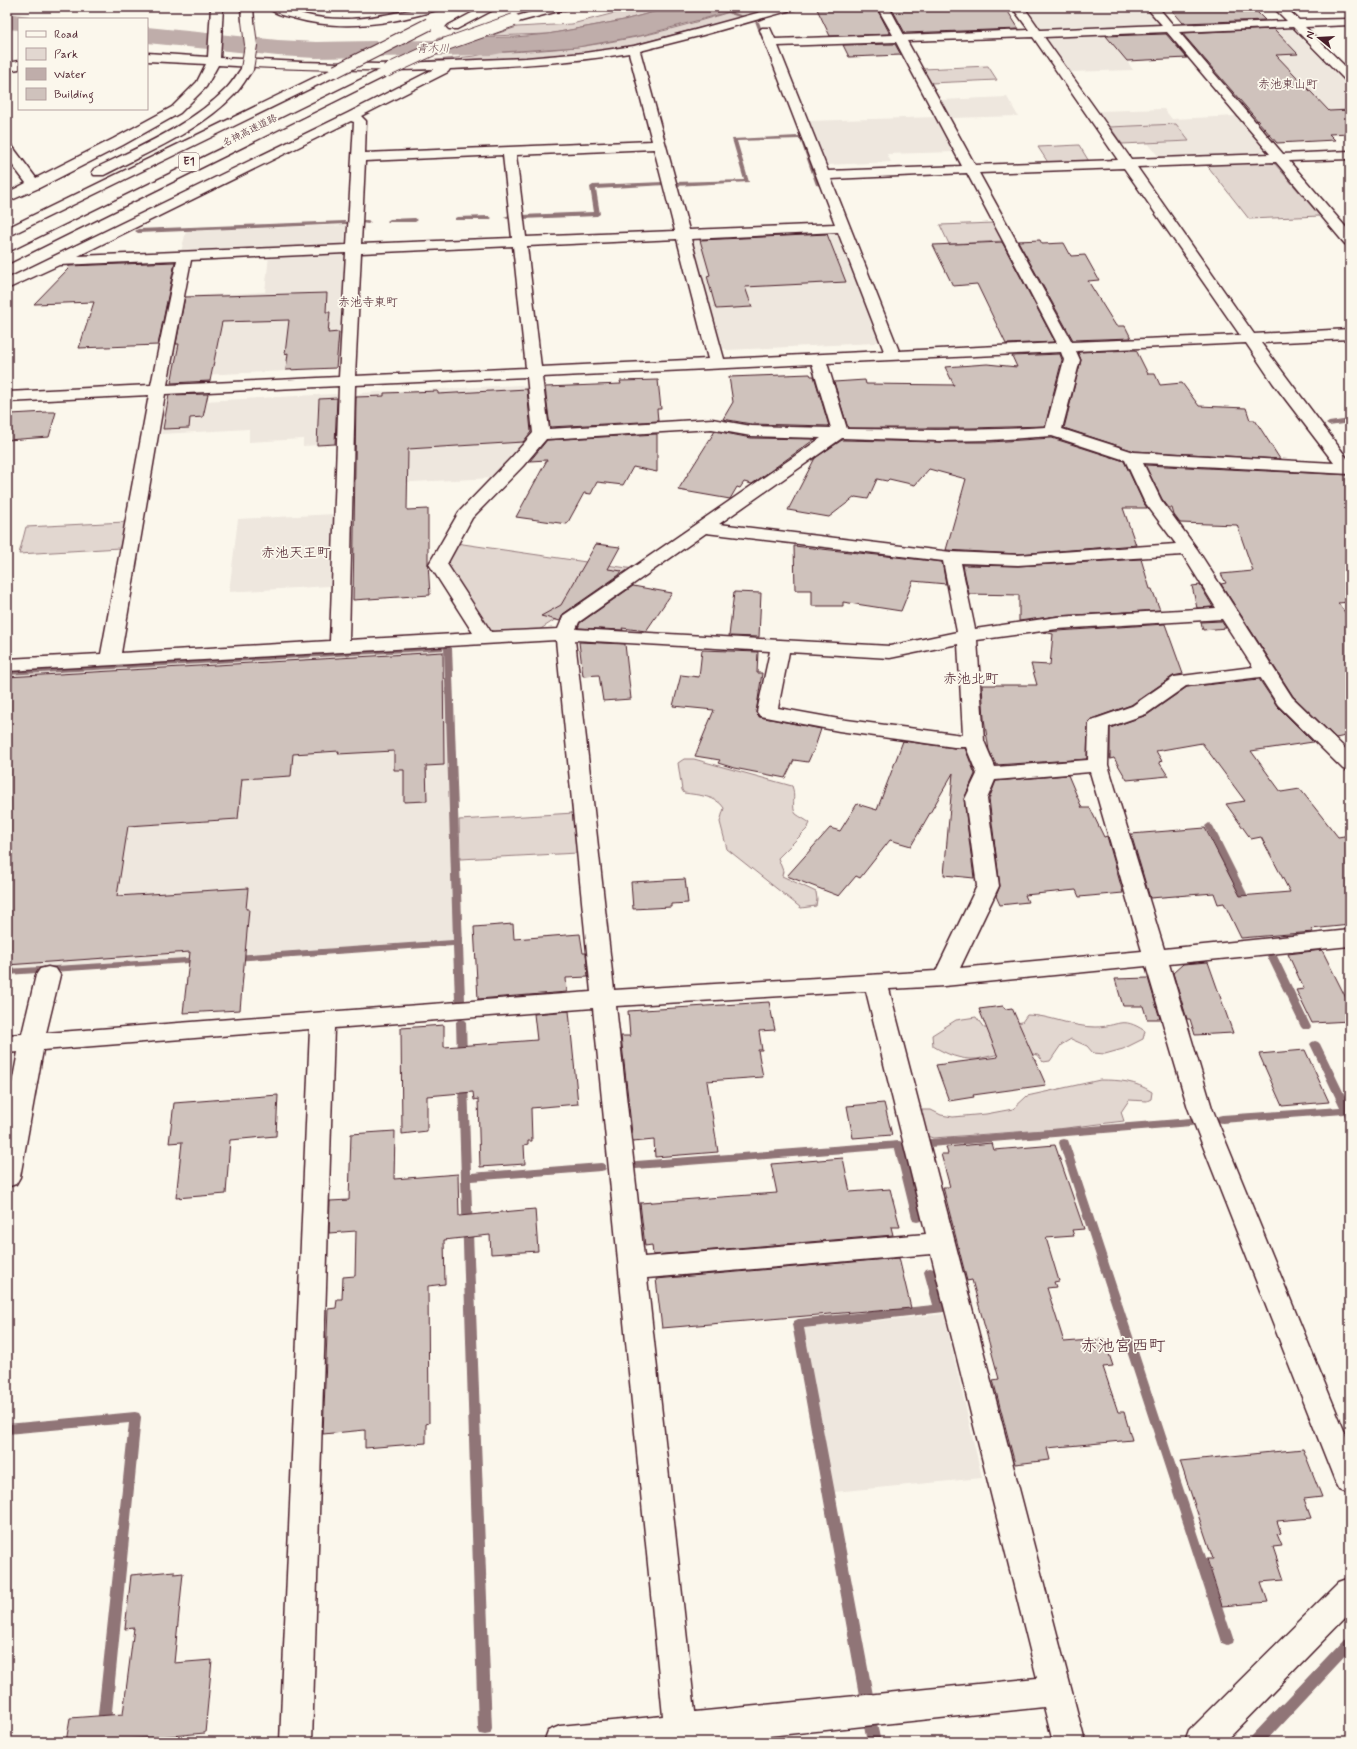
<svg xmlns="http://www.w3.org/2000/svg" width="1357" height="1749" viewBox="0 0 1357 1749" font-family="Mynerve,'Klee One',sans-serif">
	<rect width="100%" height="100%" fill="#fbf7ec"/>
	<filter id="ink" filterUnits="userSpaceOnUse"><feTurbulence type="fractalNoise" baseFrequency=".025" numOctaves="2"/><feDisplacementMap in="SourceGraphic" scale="8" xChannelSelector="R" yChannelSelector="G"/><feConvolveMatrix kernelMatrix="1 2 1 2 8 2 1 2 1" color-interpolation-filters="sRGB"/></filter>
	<g filter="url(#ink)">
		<path fill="#eee7de" d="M1024 7H1146L1161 25 1155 27 1048 31 1039 29Z
			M1281 27 1292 29 1350 88V134L1267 137 1178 33 1183 31Z
			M1157 31 1166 33 1188 59 1127 61 1133 70 1070 72 1046 37 1050 35Z
			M1007 97 1018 116 951 118 940 100Z
			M1164 109 1172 119 1237 116 1266 150 1256 156 1161 160 1148 143 1189 141 1176 125 1110 127 1098 111Z
			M936 117 955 152 887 154 891 162 827 165 809 121Z
			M346 225 345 243 336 246 181 252 186 231Z
			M830 232 840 235 881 339 875 343 728 350 719 347 692 241 698 238Z
			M340 252 347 255 342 364 332 369 178 376 170 373 185 296 265 292 269 255Z
			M521 385 530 388 535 436 494 478 351 485 354 397 360 393Z
			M335 394 340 396 338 444 303 446V439L249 442V429L161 434 166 403Z
			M334 514 330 586 229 592 238 519Z
			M445 649 455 940 7 970V675Z
			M944 1314 982 1478 834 1492 803 1328Z"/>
		<path fill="#e2d7d0" stroke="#967b7e" d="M638 7H672L624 20 548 34 490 36 517 27 572 24Z
			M747 7H781L614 50 556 56 424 63 427 61 475 56 487 53C532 51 576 49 620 40 663 33 705 19 747 7Z
			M988 66 997 80 931 83 923 69Z
			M1176 124 1189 141 1122 144 1110 127Z
			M1079 145 1090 163 1049 164 1038 147Z
			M1265 161 1275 164 1320 216 1249 219 1206 164Z
			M994 223 1004 241 949 244 940 225Z
			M125 522 120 548 19 554 26 527Z
			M456 543 634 569 539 630 501 633 488 630 445 564Z
			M684 759H694L792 786C796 795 791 809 796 814 800 817 806 820 810 823L807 829 778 858 783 871 782 876 816 892 817 899 816 906 801 908 727 849 720 822 724 808C717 796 698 795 684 793L682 790 678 763Z
			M574 813 578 853 460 859 459 820Z
			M1027 1015C1050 1015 1071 1027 1095 1027 1119 1027 1121 1015 1145 1031L1143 1039 1123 1049 1105 1054 1093 1053 1087 1046 1071 1039 1061 1045 1050 1061 1043 1062 1038 1055C1024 1052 1008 1053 995 1055 989 1056 983 1058 977 1059 960 1060 946 1054 933 1046L932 1035 956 1020 976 1017 984 1028H994L1022 1022Z
			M1100 1080C1120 1080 1135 1081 1152 1092L1151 1099 1147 1101 1129 1100 1121 1112 1124 1121 1058 1129 933 1138 927 1136 919 1116 921 1110H931L941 1115 953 1117 986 1114 1013 1109 1027 1096Z"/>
		<path fill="#bfadaa" stroke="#907477" d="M672 7H747L644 35 578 47 487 53 457 51 398 60 439 38 515 37 548 34 624 20Z"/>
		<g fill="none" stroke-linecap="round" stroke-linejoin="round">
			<path fill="#907477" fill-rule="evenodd" d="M715 7H719L743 16 739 17 715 9Z
				M1343 7H1348L1350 9V13Z
				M755 21 759 22 773 59 769 58Z
				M798 131 803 132 822 185 821 186 816 185 800 139 737 141 749 182 675 186 672 184 675 182 744 180 732 139 799 136Z
				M663 182 665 183V185L596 189 600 214 597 216 522 219 519 217 522 215 594 212 590 187 593 185Z
				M509 215 512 217 511 218 507 219 504 217Z
				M457 217 489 216 492 218 489 220H455V218Z
				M390 219 415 218 418 220 415 222H388L387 221Z
				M363 220 371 222 368 224 361 223 360 222Z
				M345 221 347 222V224L138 233 135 231 138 229Z
				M1350 419V423L1329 426 1326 424 1329 422Z
				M440 646 444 648 443 650 7 675V671Z
				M445 646H448L452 648 465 1000 463 1002H457L455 1000 453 946 234 961 231 960 229 958 231 956 234 955 453 940 444 648Z
				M1209 823 1213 826 1253 906 1251 908H1245L1243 906 1205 826Z
				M1272 953 1277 956 1311 1027 1309 1029H1303L1301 1027 1267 956Z
				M201 957 204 958 206 960 204 962 7 975V969Z
				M461 1019 464 1020 466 1022 467 1057 466 1059H458L457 1057 456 1022 458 1020Z
				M1315 1041 1318 1042 1320 1044 1350 1106V1120L1346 1119 1344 1114 1222 1123 1218 1122 1217 1119 1218 1116 1222 1115 1340 1107 1310 1044 1312 1042Z
				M463 1078 467 1079 468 1082 471 1173 601 1163 605 1164 606 1167 605 1170 601 1171 471 1181 492 1729 490 1734 485 1735 480 1734 478 1729 458 1082 459 1079Z
				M1191 1118 1195 1119 1196 1122 1195 1125 1191 1126 930 1147 926 1146 925 1143 926 1140 930 1139Z
				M1064 1139 1068 1140 1069 1143 1233 1639 1232 1643 1227 1645 1222 1643 1221 1639 1059 1143 1060 1140Z
				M899 1141 903 1142 904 1145 922 1218 921 1221 917 1222 913 1221 912 1218 895 1149 636 1169 632 1168 631 1165 632 1162 636 1161Z
				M930 1268 934 1269 936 1272 946 1309 944 1312 804 1328 873 1695 871 1699 866 1701 861 1699 859 1695 792 1324 794 1321 798 1319 933 1305 924 1272 926 1269Z
				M135 1412 139 1413 141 1417 109 1742H95L129 1423 7 1434V1424Z
				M1350 1636V1651L1265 1742H1249L1251 1737 1345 1638Z
				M871 1719 876 1720 881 1742H867L864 1725 866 1720Z"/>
			<path fill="#bfadaa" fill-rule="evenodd" d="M7 13 29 16 30 19H19V30L7 29Z
				M147 27 278 40 316 42 492 39 502 41 506 47 502 53 492 55 316 58 278 56 147 43Z"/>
		</g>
		<path fill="#cfc2bc" stroke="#4a1f2b" d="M816 7H876L890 34 830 36Z
			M891 7H1005L1019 29 905 33Z
			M1169 7H1252L1265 20 1183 23Z
			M1274 29 1298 54 1276 55 1329 111 1350 110V133L1329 134 1335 140 1277 143 1182 33Z
			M1166 34 1187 58 1127 61 1106 36Z
			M895 44 901 55 849 57 843 45Z
			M827 234 846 282 745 287 752 307 716 309 707 276 710 275 700 240Z
			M1040 240 1042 244 1064 243 1071 256 1085 255 1099 280 1088 281 1116 326H1125L1131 338 1073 340 1018 241Z
			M1002 242 1055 342 1006 344 977 284 953 286 933 245Z
			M175 262 158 345 79 348 94 302 34 304 68 269 69 266Z
			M327 293 326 312H330L328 333 339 332 336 368 286 370 288 353 285 354 289 320 222 322 210 381 171 383 179 344H176L185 297Z
			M1136 350 1148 374H1155L1160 385 1182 383 1199 406 1246 408 1250 420H1255L1280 459 1134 451 1064 428 1081 360 1078 352Z
			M1060 354 1062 360 1045 426 971 428H848L834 382 865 380 866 384 954 385 945 367 987 364 1017 367 1012 356Z
			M810 374 811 376H814L829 426 751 424 723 419 733 402 729 377Z
			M658 380 661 409H657L658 421 550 427 545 387 621 384 620 381Z
			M527 389 531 432 523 442 408 449 407 510 428 509V563L430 595 353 600 356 397 384 396V393L438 391V394Z
			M208 394 203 417 190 418 189 428 163 429 169 395Z
			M337 398 335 444 317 445 319 399Z
			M47 412H56L49 437 7 440V416H10L11 414Z
			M715 431 751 438 815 439 752 484 744 482 740 488 737 487 730 499 678 490Z
			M657 434V472L633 467 623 485 597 482 591 494 584 493 567 524 516 517 547 460 530 461 547 440Z
			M1052 438 1124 461 1143 502 1147 508H1123L1136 545 1018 554 946 550 966 479 929 469 915 485 889 479 887 481 877 479 868 499 855 497 829 517 788 510 815 458 842 440 939 442H991Z
			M1145 465 1350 475V602L1338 603 1350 619V735L1336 738 1293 696 1221 584 1226 583 1221 574 1253 571 1237 525 1180 523 1174 515 1172 508H1169L1162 499Z
			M596 544 620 547 608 569 622 571 619 575 563 614 560 621 541 616 561 605Z
			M794 546 942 562 946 584 913 581 901 611 843 602V606H812V590H795Z
			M1141 559 1150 589H1152L1160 610 1057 616 1019 621V595L969 594 963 565 1018 566Z
			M1200 585 1213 607 1197 608 1192 586Z
			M633 586 672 593 646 631 622 628 623 630 578 628 580 623Z
			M734 592 761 593 759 637 729 636Z
			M1221 621 1226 628 1203 630 1201 622Z
			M1165 624 1183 674 1173 676 1131 705 1091 719 1088 724 1087 759 996 765 989 750 984 719 982 685H1037L1031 664 1050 665 1053 634 1043 632Z
			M579 642 625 644 631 699 603 701 599 675 583 676Z
			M702 650 758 652 757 673H762L756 713 760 717 821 729 813 753H812L808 762 794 760 785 778 734 768 718 763 720 760 695 756 714 710 673 706 681 675 699 677Z
			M443 652 444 765 426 766 427 801 404 802V770H394V751L338 754 339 751 293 754 291 776 242 779 238 819 128 826 117 896 248 888 246 909H249L240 1010 183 1013 190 952 7 965V677Z
			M1259 679 1277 706 1313 742 1251 751 1281 792 1300 789 1338 837 1350 835V925L1311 929 1313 932 1241 938 1224 903 1218 904 1214 893 1150 898 1131 834 1205 828 1240 896 1290 892 1261 837 1251 839 1226 804 1245 801 1202 743 1156 751 1162 761 1159 762 1168 776 1127 780 1114 758 1110 759V728L1147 715 1187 687Z
			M903 741 954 748H965L975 774 964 799 974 878 944 875 953 773 911 846 890 840 860 878 856 876 839 896 787 876 830 828 840 831 857 804 877 810Z
			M1068 775 1082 808H1090L1104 837 1107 836 1123 893 1079 897 1076 890 1025 895 1028 902 1000 905 996 896 1000 886 989 799 996 781Z
			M685 879 688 903 671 904V907L633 909 631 882Z
			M513 924 514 939 580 934 583 953H586L588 977 566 978 567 992 478 999 474 927Z
			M1322 950 1350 1006V1021L1312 1023 1296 990 1304 989 1288 954Z
			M1208 962 1233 1033 1195 1035 1190 1019H1187L1173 973 1183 964Z
			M1148 978 1160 1019H1147L1143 1006H1123L1115 979Z
			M769 1002 775 1030 759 1031 762 1050H758L763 1077 707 1081 718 1152 655 1157 654 1140 633 1142 621 1036H630L628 1011Z
			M1003 1006 1005 1009 1012 1008 1046 1085 973 1095 974 1097 949 1101 936 1065 998 1057 979 1009Z
			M569 1011 578 1104 531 1108 532 1141H528V1144L524 1145 525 1164 480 1167 478 1099 474 1100 473 1092 427 1096V1131L402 1134 401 1028 444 1025V1047L537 1040 534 1014Z
			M1305 1050 1329 1102 1282 1106 1259 1054Z
			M278 1095 276 1136 230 1140 226 1194 176 1198 182 1142 169 1143 174 1103Z
			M884 1103 892 1135 853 1138 847 1106Z
			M395 1131 394 1179 458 1174 459 1216 535 1209 538 1251 491 1254 490 1235 444 1240 445 1284 428 1286 429 1423 426 1424V1443L365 1448V1430L323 1434 328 1309 336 1308 337 1299H342L343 1277 355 1276 356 1231 329 1233 330 1201 349 1200 351 1134Z
			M992 1143 994 1150 1055 1145 1084 1229 1072 1230 1074 1236 1046 1238 1059 1281 1054 1282 1056 1287 1047 1288 1064 1342 1104 1339 1113 1366 1103 1367 1118 1412H1124L1132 1440 1047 1448 1050 1460 1015 1464 993 1380 999 1379 972 1280 967 1281 943 1187H950L941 1154H948L946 1147Z
			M843 1158 850 1192 890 1189 900 1227H891L893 1235 653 1255 652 1245 645 1246 640 1203 777 1193 771 1164Z
			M899 1258 911 1308 866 1312V1311L662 1328 656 1279Z
			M1303 1449 1322 1497 1304 1499 1311 1518 1277 1521 1281 1533 1277 1534 1282 1546 1273 1547 1284 1580 1261 1582 1268 1602 1222 1606 1207 1559H1213L1180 1461Z
			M174 1571V1574L183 1573 174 1663 212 1660 205 1733 100 1742H66L70 1718 123 1714 134 1628 125 1629 131 1575Z"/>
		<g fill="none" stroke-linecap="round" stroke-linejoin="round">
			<defs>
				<path id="minor" d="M211 7H223L220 58 302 62 378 64 526 58 584 53 634 46 695 30 779 7H797L795 9 703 35 640 51 689 230 835 224 760 30 762 28H770L775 39 893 35 877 7H889L904 35 1029 30 1012 7H1024L1040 30 1162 25 1146 7H1158L1173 25 1287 21 1273 7H1285L1299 20 1350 19V25L1305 27 1350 71V82L1346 81 1293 27 1179 32 1283 154 1350 151V159L1289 161 1350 232V245L1345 244 1276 162 1137 167 1254 334 1350 329V339L1261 343 1350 462V474L1143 463 1161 500 1197 549 1292 697 1350 753V771L1343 769 1278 705 1260 677 1186 686 1146 714 1109 727 1108 765 1164 949 1350 930V946L1169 964 1212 1108 1350 1445V1494L1340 1490 1335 1481 1188 1108 1146 966 944 986 889 989 1085 1742H1053L1044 1707 712 1742H544L548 1731 560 1726 663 1716 593 1008 334 1028 312 1742H280L310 1029 43 1050 20 1177 16 1184 7 1187V1110L18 1052 7 1053V1035L22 1034 36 975 40 969 48 967 56 969 60 975 46 1033 591 992 556 640 7 671V659L101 654 149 395 7 402V392L151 385 177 260 59 265 7 289V279L348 113 434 69C362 72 290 69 218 65L206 87 180 113 123 145 39 188 7 202V193L26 183 7 158V145L12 146 36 178 113 139 172 107 197 82 206 64 147 61V53L208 57ZM1167 32 1270 154 1131 159 1044 37ZM1033 37 1118 160 975 165 907 41ZM896 42 962 166 828 171 778 46ZM629 53 652 141 365 153 366 121 361 116 448 72 450 69C510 66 570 63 629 53ZM351 121 354 122 347 245 78 256ZM654 149 675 231 526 237 516 155ZM503 155 512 238 361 244 365 161ZM1124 168 1240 335 1072 342 979 173ZM967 173 1057 343 899 351 831 179ZM838 232 884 351 724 359 691 239ZM677 239 708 359 541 367 527 246ZM513 246 526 368 355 376 361 253ZM346 253 339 377 167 385 191 260ZM1246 343 1273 383 1334 463 1134 452 1062 429 1080 360 1076 351ZM1061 352 1064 360 1046 427C979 431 914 430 847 429L827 363ZM812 364 831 428 751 426 712 419 549 429 542 377ZM527 377 533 433 511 458 459 512 429 564 473 633 349 640 355 385ZM339 386 330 641 121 653 165 394ZM712 429 751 436 821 438 564 615 558 629 491 632 447 564 472 518 523 466 546 439ZM1052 436 1125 460 1144 501 1176 544 1018 555 951 552 719 524 842 438 939 441 991 440ZM706 533 943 561 957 632 890 646 576 629 579 622ZM1183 555 1216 608 1057 617 975 629 961 563 1018 565ZM1222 619 1253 667 1174 677 1132 706 1092 720 1089 724 1088 760 995 767 984 741 977 640 1057 629ZM575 640 770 651 757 712 760 716 839 731 954 747H966L977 774 965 799 977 886 936 971 614 990ZM958 644 963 735 839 719 778 708 789 652 890 658ZM1090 772 1142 951 960 968 999 886 987 799 995 780ZM866 991 926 1234 644 1257 616 1006ZM931 1254 1037 1678 695 1712 647 1278Z
					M19 61V69L7 71V63Z
					M1350 1578V1613L1224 1742H1185L1189 1731 1339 1582Z"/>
				<path id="highway" d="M241 7H253L254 21 252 23 248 24 242 21Z
					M268 7C282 7 294 12 307 15 319 18 332 19 344 19 377 20 409 7 442 7L440 9C392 24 342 32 293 18 285 16 274 14 268 7Z
					M483 7H497L495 9 457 29H449L447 27 449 25Z
					M549 7H568L566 9 514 23 508 20 510 18Z
					M247 65 251 66 253 69C247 77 242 87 235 94 200 131 148 152 104 175H94L92 172 94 169C139 147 191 125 226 89 233 82 237 74 243 66Z
					M336 67 340 68 342 71 340 74 7 237V228Z
					M386 67 390 68 392 71 390 74 7 264V254Z"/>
			</defs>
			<use href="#minor" stroke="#4a1f2b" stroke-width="3"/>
			<use href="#highway" stroke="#4a1f2b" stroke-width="3"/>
			<use href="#minor" fill="#fbf7ec" fill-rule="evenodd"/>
			<use href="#highway" fill="#fbf7ec" fill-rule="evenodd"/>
			<defs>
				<path id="highway-bridge" d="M247 69 251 45 248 21
					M336 71 429 24
					M386 71 438 47 514 20"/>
			</defs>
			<use href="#highway-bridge" stroke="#4a1f2b" stroke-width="14" stroke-linecap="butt"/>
			<use href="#highway-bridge" stroke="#fbf7ec" stroke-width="12"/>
		</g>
	</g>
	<g text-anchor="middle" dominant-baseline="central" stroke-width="3.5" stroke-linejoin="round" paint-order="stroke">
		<g font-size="10" fill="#4a1f2b" stroke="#fbf7ec">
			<text transform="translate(250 131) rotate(-27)">名神高速道路</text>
		</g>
		<g font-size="11" font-style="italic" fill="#6d4a51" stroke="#fbf7ec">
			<text transform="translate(433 49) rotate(-1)">青木川</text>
		</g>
		<rect fill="#fbf7ec" stroke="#7f6065" stroke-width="1" x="179" y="153" width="20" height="18" rx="3"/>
		<g font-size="11" font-weight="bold" fill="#4a1f2b">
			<text x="189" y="162">E1</text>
		</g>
		<g font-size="12" fill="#4a1f2b" stroke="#fbf7ec">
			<text x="1288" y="85">赤池東山町</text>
			<text x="368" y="303">赤池寺東町</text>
		</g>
		<g font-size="14" fill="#4a1f2b" stroke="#fbf7ec">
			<text x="296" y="553">赤池天王町</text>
			<text x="971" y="679">赤池北町</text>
		</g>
		<g font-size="17" fill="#4a1f2b" stroke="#fbf7ec">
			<text x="1123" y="1346">赤池宮西町</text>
		</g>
	</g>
	<rect width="1357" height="1749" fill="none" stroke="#fbf7ec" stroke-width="24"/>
	<rect x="12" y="12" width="1333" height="1725" fill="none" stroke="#4a1f2b" stroke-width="1.5" filter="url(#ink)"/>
	<rect x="18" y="18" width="130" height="92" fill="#fbf7ec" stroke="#b4a19f"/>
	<rect x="26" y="31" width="20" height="6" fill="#fbf7ec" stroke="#b4a19f"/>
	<text x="54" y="38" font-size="12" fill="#4a1f2b">Road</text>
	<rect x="26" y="48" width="20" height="12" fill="#e2d7d0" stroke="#b4a19f"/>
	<text x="54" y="58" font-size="12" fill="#4a1f2b">Park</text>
	<rect x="26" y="68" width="20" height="12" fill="#bfadaa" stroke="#b4a19f"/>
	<text x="54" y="78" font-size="12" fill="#4a1f2b">Water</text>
	<rect x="26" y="88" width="20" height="12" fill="#cfc2bc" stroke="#b4a19f"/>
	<text x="54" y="98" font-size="12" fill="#4a1f2b">Building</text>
	<g transform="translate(1319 38) rotate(288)" stroke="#fbf7ec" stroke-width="3" paint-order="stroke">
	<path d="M0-3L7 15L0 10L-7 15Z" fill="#4a1f2b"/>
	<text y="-6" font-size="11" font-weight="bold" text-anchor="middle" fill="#4a1f2b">N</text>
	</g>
</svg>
